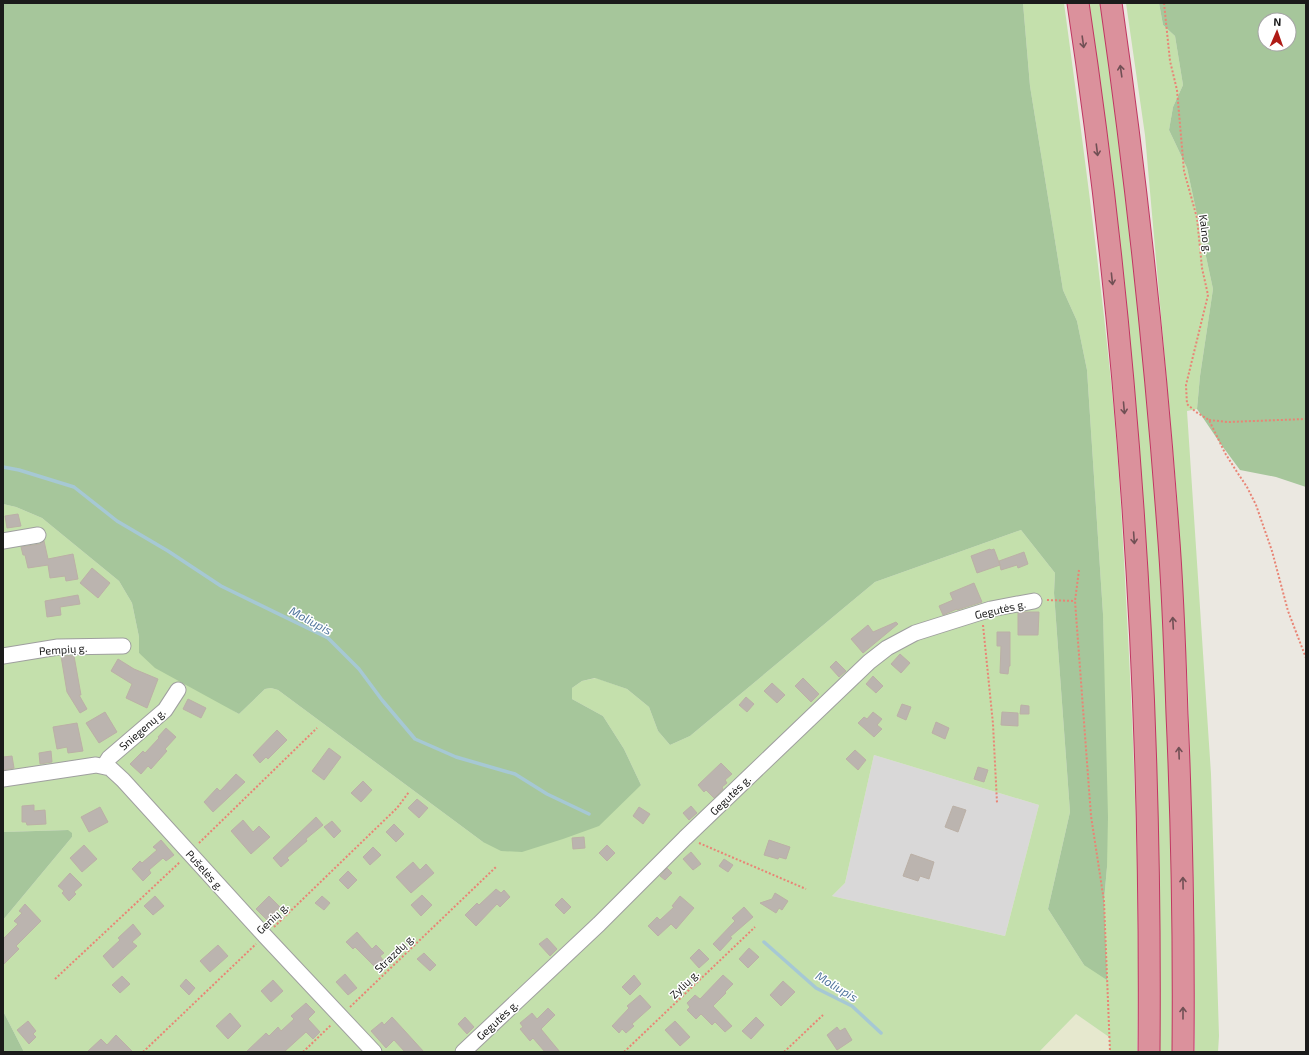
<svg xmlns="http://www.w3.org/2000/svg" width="1309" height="1055" viewBox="0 0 1309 1055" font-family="'Exo 2',sans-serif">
	<rect width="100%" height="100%" fill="#ebe8e1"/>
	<path fill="#d9d8d8" d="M874 755 1039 805 1005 936 832 896 845 883Z"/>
	<path fill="#e6e8ce" d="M1076 1014 1109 1037 1110 1052H1039Z"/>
	<path fill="#c4e0ac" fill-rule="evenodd" d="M1023 3H1064C1081 129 1098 255 1111 381 1119 460 1123 539 1127 618 1135 763 1140 907 1137 1052H1110L1109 1037 1076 1014 1039 1052H24L3 1011V920L72 837 67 830 3 832V504L16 507 42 518 119 581 132 603 139 637V653L239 714 265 689 271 688 278 690 483 842 641 785 624 749 603 716 572 699V688L582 681 596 678 627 689 649 707 658 731 670 745 690 736 875 582 1021 530 1055 573 1054 593 1070 812 1048 909 1084 965 1104 901 1107 867 1103 614 1087 370 1077 321 1063 290 1030 86ZM874 755 1039 805 1005 936 832 896 845 883Z
		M1084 3H1102L1109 51 1148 389 1160 561 1166 668 1171 793 1174 1052H1156V880Z
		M1126 3H1159L1163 25 1175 36 1183 85 1173 107 1169 130 1187 168 1213 289 1200 376 1197 409 1187 411 1211 774 1219 1036 1218 1052H1195L1194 893 1188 688 1177 496 1145 135Z"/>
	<path fill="#a6c69b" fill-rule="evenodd" d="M3 3H1023L1030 86 1063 290 1077 321 1087 370 1103 614 1108 817 1107 867 1104 901 1107 980 1084 965 1048 909 1070 812 1054 593 1055 573 1021 530 875 582 690 736 670 745 658 731 649 707 627 689 595 678 582 681 572 688V699L603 716 624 749 641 785 599 826 563 839 522 852 501 851 483 842 278 690 271 688 265 689 239 714 155 668 139 653V637L132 603 119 581 42 518 16 507 3 504Z
		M1159 3H1306V487L1276 477 1240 470 1220 443 1197 409 1200 376 1213 289 1187 168 1169 130 1173 107 1183 85 1175 36 1163 25ZM1265 20H1289V44H1265Z
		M68 830 72 833V837L3 920V832Z
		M3 1011 24 1052H3Z"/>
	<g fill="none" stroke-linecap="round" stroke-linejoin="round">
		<path stroke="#a6c8d4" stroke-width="3.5" d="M3 467 19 470 74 487 117 521 168 551 221 586 328 638 359 669 382 700 415 739 456 757 515 774 547 794 589 814
			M764 942 816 988 852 1006 881 1033"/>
	</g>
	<path fill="#bbb4af" stroke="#bbb0a6" d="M18 514 21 526 7 528 5 516Z
		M44 541 48 559 73 554 78 579 66 581 65 576 50 578 48 565 28 568 25 555H23L21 547 40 544Z
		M990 549 991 550 994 549 1000 565 977 573 971 556Z
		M1024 552 1028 564 1018 568 1017 565 1001 570 999 561Z
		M92 568 110 583 98 598 80 583Z
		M974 583 982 602 957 610V609L943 615 939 606 953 600 950 593Z
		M78 595 80 604 60 607 61 615 47 617 45 601Z
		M1026 612H1039L1038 635H1018V613Z
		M896 622 898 624 863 653 851 639 868 625 873 632Z
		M997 632H1010V666H1009L1008 674 1000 673 1001 646H997Z
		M900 654 910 663 901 673 891 664Z
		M61 656H74L81 695H79L87 709 80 713 67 692Z
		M118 659 134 669 158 679 147 708 126 698 132 684 111 671Z
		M836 661 846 671 839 677 830 667Z
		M873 676 883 686 876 693 866 684Z
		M803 678 819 694 811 702 795 686Z
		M772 683 785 695 777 703 764 691Z
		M746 697 754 704 747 712 739 705Z
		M188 699 206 708 201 718 183 709Z
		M902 704 911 707 906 720 897 716Z
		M1021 705 1029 706V714H1020Z
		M105 712 117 732 99 743 86 723Z
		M873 712 882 719 877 725 882 729 874 737 858 723 864 717 867 719Z
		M1002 712 1018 713V726L1001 725Z
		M936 722 949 728 945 739 932 733Z
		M77 723 83 751 68 753 67 747 57 749 53 727Z
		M166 728 176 737 165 749 167 751 151 769 148 766 141 774 130 764 143 751 145 753 159 738 158 737Z
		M277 730 287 740 268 759 266 757 260 763 253 755Z
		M329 748 341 757 324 780 312 771Z
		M855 750 866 760 858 770 846 759Z
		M51 751 52 762 40 764 39 753Z
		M12 756 14 768 3 770V757Z
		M721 763 732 774 725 780 727 783 722 787 723 789 714 798 706 790 704 792 698 785Z
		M978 767 988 770 984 782 974 779Z
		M236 774 245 782 213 812 204 802 217 788 220 791Z
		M363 781 372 790 361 802 351 793Z
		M417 799 428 808 419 818 408 808Z
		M34 805V811L45 810 46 824 27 825 26 822H22V806Z
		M691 806 697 813 689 820 683 813Z
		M953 806 966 810 958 832 945 827Z
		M100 807 108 822 89 832 81 817Z
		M639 807 650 814 643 824 633 816Z
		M316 817 323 825 306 839 307 841 287 858 289 860 281 867 273 858Z
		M243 820 253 832 259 826 270 837 251 854 231 831Z
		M332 821 341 831 334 838 324 827Z
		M394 824 404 834 396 842 386 832Z
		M584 837 585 848 573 849 572 838Z
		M161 840 174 855 166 861 163 858 149 870 151 873 143 881 132 869 140 861 142 863 157 850 153 847Z
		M769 840 790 847 786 859 779 857 778 859 764 855Z
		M84 845 97 859 82 872 70 858Z
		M607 845 615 853 607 861 599 853Z
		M373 847 381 855 370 865 363 857Z
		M691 852 701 864 693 870 683 859Z
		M911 854 934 862 929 879 920 876 918 881 903 876Z
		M724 859 733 865 728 872 719 866Z
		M413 862 420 870 426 864 434 873 411 893 396 877Z
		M667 868 672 873 665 880 660 876Z
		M348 871 357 880 348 889 339 880Z
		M70 873 82 885 74 892 76 894 69 901 62 893 64 891 58 886Z
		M496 889 501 893 504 890 510 897 500 907 497 904 476 926 465 915 477 903 479 905Z
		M775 893 788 901 782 910 779 908 776 913 760 903 772 899Z
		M422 895 432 905 421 916 411 905Z
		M155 896 164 906 153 915 144 906Z
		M269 896 280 907 267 920 256 909Z
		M322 896 330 903 324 910 315 903Z
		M680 896 694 908 676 929 671 924 658 936 648 926 657 917 660 920 674 907 672 906Z
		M562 898 571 907 564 914 555 905Z
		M25 904 41 921 16 946 19 949 3 965V939L18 924 14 921 22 913 19 911Z
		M744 907 753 917 730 937 732 938 720 951 713 944 735 921 732 918Z
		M133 924 141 934 132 942 137 946 113 968 103 956 120 940 118 938Z
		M357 932 372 949 376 945 384 953 380 956 383 960 375 967 355 947 353 949 346 942Z
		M547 938 557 949 550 956 539 944Z
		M218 945 228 956 210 972 200 961Z
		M749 948 759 957 748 968 739 959Z
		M699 949 709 959 699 968 690 958Z
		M424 953 436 965 430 971 417 959Z
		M345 974 357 988 348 995 336 982Z
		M634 975 641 984 630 995 622 987Z
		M723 975 733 984 725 992 726 993 713 1006 732 1026 725 1032 715 1022 712 1025 701 1014 696 1019 687 1010 690 1007 687 1003 695 995 700 999Z
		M122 976 130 984 120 993 112 985Z
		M186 979 195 988 189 995 180 986Z
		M273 980 283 991 271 1002 261 991Z
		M783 981 795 992 781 1006 770 995Z
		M640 995 651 1007 632 1024 634 1026 626 1033 622 1029 619 1033 612 1026 629 1008 627 1006Z
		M306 1003 315 1012 308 1019 320 1032 313 1039 306 1032 284 1052H246L266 1033 269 1036 278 1027 281 1031 294 1019 291 1016Z
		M548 1008 555 1015 541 1029 560 1052H545L533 1038 530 1041 520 1029 523 1027 520 1023 532 1013 537 1019Z
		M230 1013 241 1026 228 1039 216 1026Z
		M392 1017 404 1030 424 1052H405L394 1040 386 1048 371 1031 382 1022 384 1025Z
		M465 1017 474 1027 467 1034 458 1024Z
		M756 1017 764 1025 751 1039 742 1031Z
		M28 1021 36 1031 33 1034 36 1037 29 1044 17 1030Z
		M675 1021 690 1037 680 1046 665 1030Z
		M837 1027 840 1031 845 1028 852 1040 837 1050 827 1035Z
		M116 1035 133 1052H87L101 1039 107 1045Z"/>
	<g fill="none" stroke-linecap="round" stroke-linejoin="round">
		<defs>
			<path id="minor" d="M3 541 38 535
				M3 656 58 647 123 646
				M104 766 109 758 165 710 178 690
				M3 779 96 765 110 768 123 780 265 936 374 1052
				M463 1052 599 924 685 838 869 662 887 648 915 633 991 609 1034 601"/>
			<path id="highway" d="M1078 3C1130 349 1152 702 1149 1052
				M1111 3C1136 178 1155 353 1168 529 1173 590 1175 652 1177 714 1182 826 1184 939 1183 1052"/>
		</defs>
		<use href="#minor" stroke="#9f9f9f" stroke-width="17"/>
		<use href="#highway" stroke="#c03762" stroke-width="23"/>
		<path stroke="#e98475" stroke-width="2" stroke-dasharray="2 2" stroke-linecap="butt" d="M1164 3 1170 61 1177 90 1184 171 1197 218 1202 268 1208 295 1186 385 1187 404 1196 412 1209 420 1225 453 1237 472 1247 487 1256 505 1272 551 1288 611 1306 658
			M1209 420 1228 422 1306 419
			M1079 570 1075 601 1091 816 1104 901 1110 1052
			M1047 600 1075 601
			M983 625 993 724 997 803
			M199 843 317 728
			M699 843 806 889
			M274 927 397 808 409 792
			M55 979 180 862
			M350 1007 497 866
			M143 1052 256 944
			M303 1052 331 1025
			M624 1052 755 927
			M784 1052 823 1015"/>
		<use href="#minor" stroke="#fff" stroke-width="15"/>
		<use href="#highway" stroke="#db919c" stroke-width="21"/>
	</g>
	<defs><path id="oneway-shaft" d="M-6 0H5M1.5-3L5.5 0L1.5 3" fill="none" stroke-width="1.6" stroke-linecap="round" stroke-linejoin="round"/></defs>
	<g stroke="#715055">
		<use href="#oneway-shaft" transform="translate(1083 42) rotate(82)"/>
		<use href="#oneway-shaft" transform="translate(1121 71) rotate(-98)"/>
		<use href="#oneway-shaft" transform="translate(1097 150) rotate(83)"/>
		<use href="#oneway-shaft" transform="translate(1112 279) rotate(84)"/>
		<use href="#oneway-shaft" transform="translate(1124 408) rotate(85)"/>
		<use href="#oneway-shaft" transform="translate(1134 538) rotate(86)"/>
		<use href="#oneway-shaft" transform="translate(1173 623) rotate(-93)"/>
		<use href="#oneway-shaft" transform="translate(1179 753) rotate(-92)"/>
		<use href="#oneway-shaft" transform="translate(1183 883) rotate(-91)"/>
		<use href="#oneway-shaft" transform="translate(1183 1013) rotate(-90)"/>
	</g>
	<g text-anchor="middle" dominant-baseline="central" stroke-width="3" stroke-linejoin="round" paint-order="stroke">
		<g font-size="11" fill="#1b1b1b" stroke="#fff">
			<text transform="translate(1206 234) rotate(83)">Kalno g.</text>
			<text transform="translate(1000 609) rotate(-13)">Gegutės g.</text>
			<text transform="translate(63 649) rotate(-4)">Pempių g.</text>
			<text transform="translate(142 729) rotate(-41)">Sniegenų g.</text>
			<text transform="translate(730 795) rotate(-44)">Gegutės g.</text>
			<text transform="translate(205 870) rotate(48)">Pušelės g.</text>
			<text transform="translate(272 918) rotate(-44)">Genių g.</text>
			<text transform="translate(394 953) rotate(-44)">Strazdų g.</text>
			<text transform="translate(684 984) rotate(-44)">Zylių g.</text>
			<text transform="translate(497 1020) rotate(-43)">Gegutės g.</text>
		</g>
		<g font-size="12" font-style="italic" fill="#53779e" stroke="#fff">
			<text transform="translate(311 620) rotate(28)">Moliupis</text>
			<text transform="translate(837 986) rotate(31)">Moliupis</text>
		</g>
	</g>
	<rect width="1309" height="1055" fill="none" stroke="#1b1b1b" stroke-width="8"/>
	<g transform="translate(1277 32) rotate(2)"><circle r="19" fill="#ffffff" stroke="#a4a4a4"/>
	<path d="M0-3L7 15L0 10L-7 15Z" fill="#af1b16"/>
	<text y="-6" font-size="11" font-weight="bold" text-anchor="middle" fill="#1b1b1b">N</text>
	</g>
</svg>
